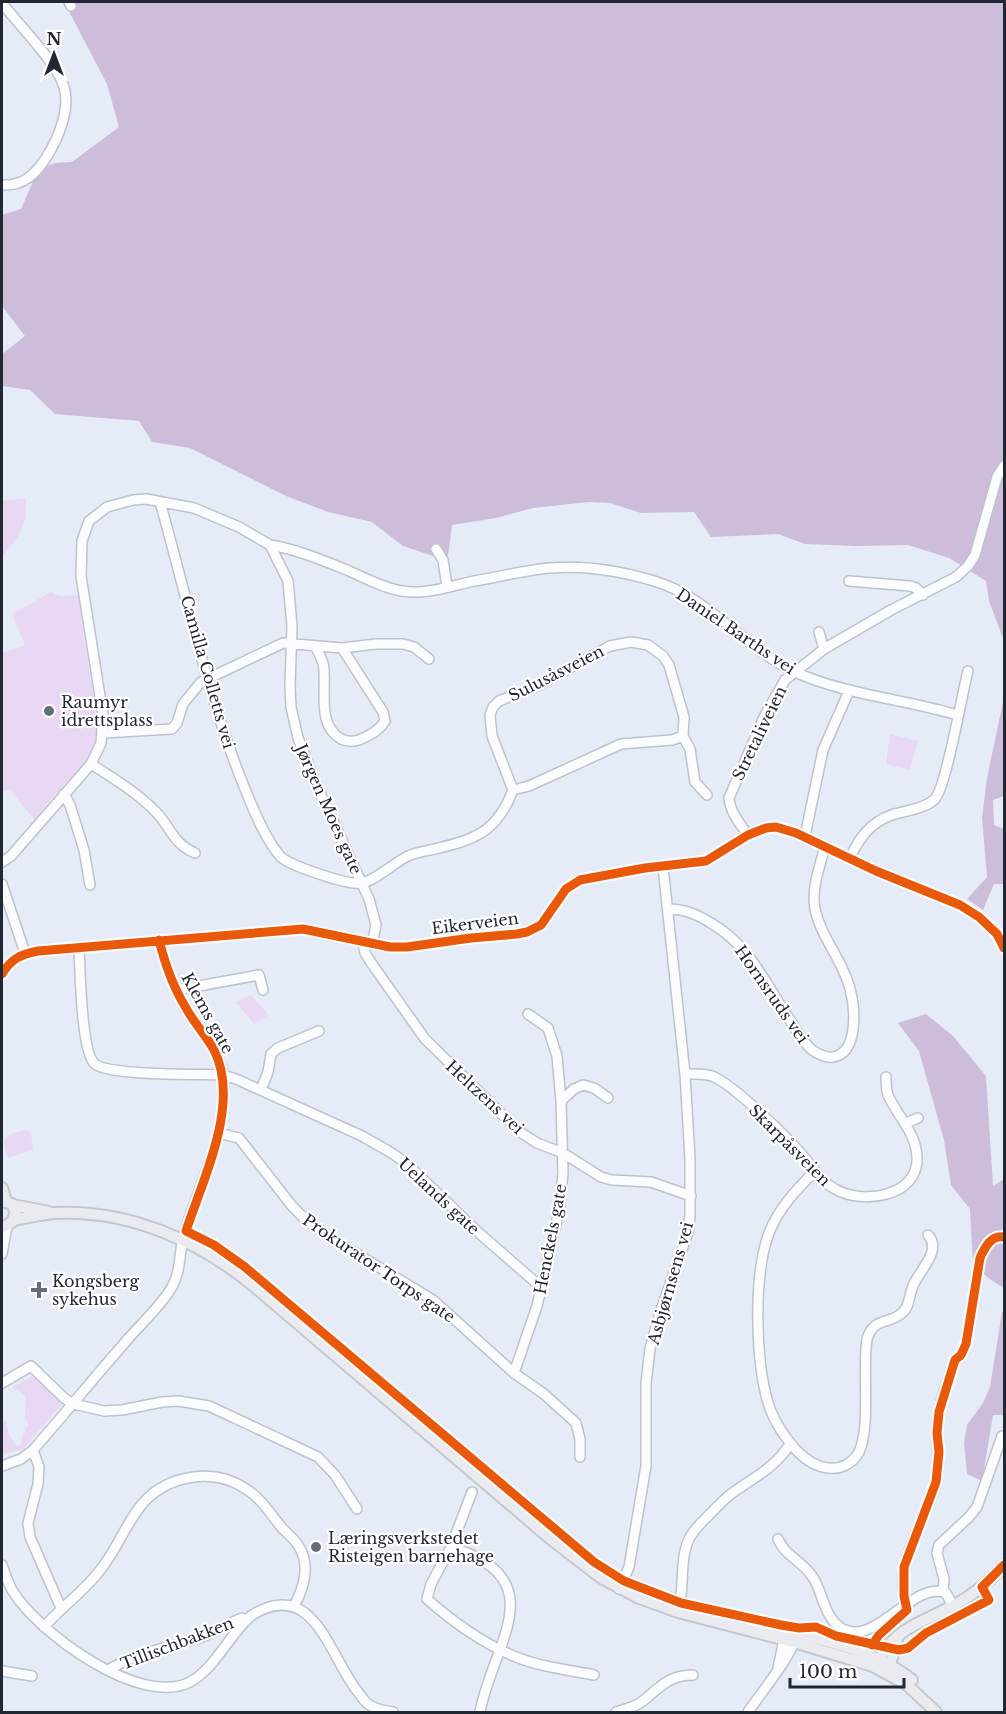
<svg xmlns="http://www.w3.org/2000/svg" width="1006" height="1714" viewBox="0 0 1006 1714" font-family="'Libre Baskerville',serif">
	<rect width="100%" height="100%" fill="#e6ecf7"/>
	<path fill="#e8d8f4" d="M26 498V518L17 538 2 557V501Z
		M51 592 60 596 79 595 84 639 95 704 97 734 89 759 49 801 35 820 10 790 2 792V653L25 645 12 614Z
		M890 734 918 741 910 770 886 764Z
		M251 995 269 1015 254 1024 236 1002Z
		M25 1130 31 1133 33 1150 8 1158C0 1138 6 1134 25 1130Z
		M34 1375 57 1397 61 1405 23 1449 2 1454 3 1440 2 1421H6L9 1435 17 1446 22 1443 23 1433 26 1432 25 1428 28 1426 25 1416 26 1396 18 1390H14L13 1387Z"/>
	<path fill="#cebcdb" d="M64 2H1004V652V641L989 601 986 581 949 558 908 545 856 546 805 544 778 534 711 537 694 512 641 513 610 503 589 502 533 508 496 518 452 525 448 556 436 557 403 546 372 522 328 512 286 496 190 448 152 442 139 421 55 414 30 390 2 386V354L25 336 2 306V215L21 209 38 170 55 163 72 162 119 127 107 84Z
		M1004 697V796L993 800 994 825 1004 829V884H994L983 910 967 899 987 877 982 818 987 778Z
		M926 1014 953 1036 986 1076 993 1186 1004 1179V1288L991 1280 973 1265 970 1209 951 1185 944 1140 919 1051 898 1023Z
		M1002 1312H1004V1415H993L982 1481 967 1474 964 1443 967 1425 983 1403 990 1387Z"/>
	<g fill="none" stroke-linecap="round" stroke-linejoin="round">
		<defs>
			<path id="minor" d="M69 2 71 6
				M2 3C18 24 55 61 63 84 72 107 58 139 46 158 35 175 23 186 2 185
				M160 502C187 597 207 696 245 789 253 809 266 841 281 857 289 865 349 886 361 883 375 881 395 862 408 856 417 852 426 851 435 849 476 839 497 832 513 790
				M270 545C296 549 322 560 347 570 365 578 383 588 402 591 426 595 451 586 474 581 499 577 525 570 550 568 585 565 621 571 654 581 709 597 744 648 795 672 846 695 904 699 957 715
				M436 549 443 560 447 587
				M849 581 910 586 916 588 923 595
				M819 632 824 649
				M315 646C318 651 321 657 323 663 328 686 315 724 341 739 347 742 352 742 359 740 370 735 379 731 385 721L383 712 342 648
				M103 733 172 729 177 723 183 704 201 682 283 643 342 648 376 644H403L414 647 429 659
				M91 764C113 778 136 792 155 811 172 828 171 842 195 853
				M513 790 492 736 490 715 493 707 499 701 537 686 610 646 631 642 648 645 663 656 669 665 684 717 683 736 690 749 695 782 707 795
				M513 790 529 786 621 744 672 740 683 736
				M64 794 70 805 84 850 90 885
				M748 835C740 824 730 812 729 798L765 715 785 680 824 649 891 610 956 577 968 566 975 555 997 477 1004 466
				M805 836 823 750 849 691
				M850 858C861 833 876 817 903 812 912 810 926 807 934 800 946 790 962 693 968 671
				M2 862 11 856 91 764 101 743 103 715 81 576 82 541 89 521 107 507 133 500 146 499 194 508 239 527 270 545 288 581 292 626 290 686 291 707 298 738 316 784 369 899 376 925 372 944
				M2 884 25 953
				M668 909C685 909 696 914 711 923 748 944 765 982 788 1017 795 1028 802 1041 812 1050 818 1054 826 1058 833 1057 859 1053 855 1007 850 989 843 960 821 938 815 909 811 889 820 866 825 846
				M363 943 365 953 372 964 425 1039 520 1132 537 1143 563 1153 601 1177 612 1180 651 1182 691 1196
				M79 947C80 967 81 1053 95 1064 109 1076 200 1074 223 1075L236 1079 362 1136 390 1152 405 1162 480 1234 541 1287
				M2 974C11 959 21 954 38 951L303 929 390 947H407L471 938 517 934 527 932 541 925 566 889 580 880 645 868 706 861 748 835 766 828 776 827 796 833 876 871 960 905 979 917 997 934 1004 948
				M177 990 259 975 263 990
				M685 1074C693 1074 703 1073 712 1076 733 1084 788 1138 804 1157 814 1169 822 1182 835 1189 862 1205 919 1197 917 1157 916 1132 897 1116 888 1095 886 1090 886 1083 886 1077
				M261 1090 268 1072 271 1054 278 1048 319 1031
				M561 1101 574 1089 583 1085 594 1088 608 1098
				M906 1123 918 1118
				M218 1133 239 1138 292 1206 306 1220 334 1240 433 1300 514 1373 544 1394 576 1423 580 1439V1457
				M815 1171C797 1189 778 1209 769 1233 753 1276 755 1365 770 1409 776 1424 786 1439 797 1451 806 1460 816 1467 828 1468 841 1470 853 1463 859 1452 871 1427 862 1369 867 1339 874 1316 891 1325 903 1312 910 1306 909 1294 913 1286 918 1272 943 1250 928 1235
				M2 1254 7 1226
				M514 1373 537 1306 559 1211 563 1173 561 1101 557 1056 548 1028 528 1014
				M2 1383 31 1366 64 1398 73 1404 87 1407 104 1411 122 1410 162 1402 178 1401 209 1406 318 1457 335 1475 357 1509
				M2 1466 21 1459 33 1450
				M472 1492 451 1547 431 1584 427 1599C453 1622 484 1644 516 1657 541 1667 568 1670 594 1675
				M778 1539C785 1556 802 1561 812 1576 822 1590 822 1608 834 1622 869 1660 911 1578 946 1593L953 1606
				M451 1547C556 1579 492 1645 480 1712
				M2 1565C5 1573 8 1583 12 1590 37 1632 140 1708 190 1682 216 1668 229 1634 252 1615 314 1577 329 1656 358 1692 362 1697 365 1703 371 1706 377 1709 386 1711 393 1712
				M619 1589 629 1567 646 1466V1383L650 1349 659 1316 688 1232 690 1215V1159L685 1074 663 867
				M943 1591 944 1579 937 1553 939 1545 969 1517 977 1507 1002 1436
				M907 1604C891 1565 927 1519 936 1482 940 1465 937 1448 937 1431 937 1407 947 1383 955 1360L961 1355 966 1344 980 1258C985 1247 991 1235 1004 1237
				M61 1608 30 1537 28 1523 38 1484 39 1467 33 1450C63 1416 92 1380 122 1346 138 1326 159 1309 172 1287 181 1271 179 1254 183 1238 198 1185 229 1132 223 1075 220 1049 198 1030 185 1008 173 987 165 964 159 940
				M678 1612C685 1589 679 1560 689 1539 694 1529 703 1521 710 1514 717 1507 723 1500 731 1494 754 1477 774 1469 790 1444
				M44 1627C62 1606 85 1591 101 1569 117 1549 126 1523 143 1503 168 1475 214 1467 246 1489 262 1499 271 1515 283 1529 288 1534 294 1539 298 1545 311 1564 304 1588 294 1606
				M108 1670C136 1653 165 1648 196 1639 212 1634 226 1624 242 1618L246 1620
				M2 1671 32 1676
				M616 1712C625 1709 636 1707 643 1701 660 1687 669 1675 693 1675
				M748 1712C756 1700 793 1653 793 1643 794 1642 792 1634 791 1633L784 1640 778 1668"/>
			<path id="major" d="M2 1188 6 1201
				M2 1201 12 1204 16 1212 12 1222 2 1228
				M13 1205 49 1212
				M13 1220C27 1218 41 1214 55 1213 128 1209 200 1241 255 1287L552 1540 600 1577 639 1598 678 1612 794 1642 873 1666 906 1684 936 1712
				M752 1625C802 1633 872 1648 912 1680
				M880 1666 879 1659C897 1627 923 1622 953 1606 973 1595 990 1581 1004 1565
				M886 1667 890 1665 898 1636"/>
		</defs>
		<use href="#minor" stroke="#bdc3cd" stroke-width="12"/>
		<use href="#major" stroke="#c6c8cf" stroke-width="14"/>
		<use href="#minor" stroke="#fbfcfe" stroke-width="9"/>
		<use href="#major" stroke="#eaeaf1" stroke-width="10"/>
		<defs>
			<path id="cycleway" d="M159 940C165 964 173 987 186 1008 194 1023 206 1035 214 1050 241 1103 203 1179 186 1231L214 1245 245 1267 594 1562 624 1581 681 1603 781 1625 799 1628 816 1627 836 1636 899 1650 908 1648 926 1633 989 1600 982 1587 1004 1565
				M2 974C11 959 21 954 38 951L303 929 390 947H407L471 938 517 934 527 932 541 925 566 889 580 880 645 868 706 861 748 835 766 828 776 827 796 833 876 871 960 905 979 917 997 934 1004 948
				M872 1645 879 1635 907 1610 904 1596V1567L936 1482 939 1452 937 1433 939 1412 955 1360 961 1355 966 1344 980 1258C985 1247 991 1235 1004 1237"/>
		</defs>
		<use href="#cycleway" stroke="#fff" stroke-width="13"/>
		<use href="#cycleway" stroke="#e8590c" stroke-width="9"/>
	</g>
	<g fill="#666c78" stroke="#fff" stroke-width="2">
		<circle cx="49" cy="711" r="6"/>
		<path d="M36 1281h6v6h6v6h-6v6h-6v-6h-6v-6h6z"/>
		<circle cx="316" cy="1547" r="6"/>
	</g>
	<g text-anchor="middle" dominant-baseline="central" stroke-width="4.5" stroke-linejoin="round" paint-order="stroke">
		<g font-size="16" fill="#212733" stroke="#fff">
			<text transform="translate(736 631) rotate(34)">Daniel Barths vei</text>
			<text transform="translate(208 672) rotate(74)">Camilla Colletts vei</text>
			<text transform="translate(556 673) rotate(-27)">Sulusåsveien</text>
			<text transform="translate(759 733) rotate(-64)">Stretaliveien</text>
			<text transform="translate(329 809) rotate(66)">Jørgen Moes gate</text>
			<text transform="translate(475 923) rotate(-7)">Eikerveien</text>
			<text transform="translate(772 994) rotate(55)">Hornsruds vei</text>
			<text transform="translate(208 1013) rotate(61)">Klems gate</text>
			<text transform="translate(485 1097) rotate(43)">Heltzens vei</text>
			<text transform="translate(790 1145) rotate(45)">Skarpåsveien</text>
			<text transform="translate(439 1196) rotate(43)">Uelands gate</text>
			<text transform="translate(550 1239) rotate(-79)">Henckels gate</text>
			<text transform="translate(379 1268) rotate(34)">Prokurator Torps gate</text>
			<text transform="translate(670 1283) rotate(-74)">Asbjørnsens vei</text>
			<text transform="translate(177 1643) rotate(-21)">Tillischbakken</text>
		</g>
		<g font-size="16" fill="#212733" stroke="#fff" text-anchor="start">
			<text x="61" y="702">Raumyr<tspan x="61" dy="18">idrettsplass</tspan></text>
			<text x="52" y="1281">Kongsberg<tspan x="52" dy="18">sykehus</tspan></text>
			<text x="328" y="1538">Læringsverkstedet<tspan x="328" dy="18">Risteigen barnehage</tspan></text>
		</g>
	</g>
	<rect width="1006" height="1714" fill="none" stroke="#212733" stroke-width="6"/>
	<g transform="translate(54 54)" stroke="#ffffff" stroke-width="4.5" paint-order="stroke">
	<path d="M0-4.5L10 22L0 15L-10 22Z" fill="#212733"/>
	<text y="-9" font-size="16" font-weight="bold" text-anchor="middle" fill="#212733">N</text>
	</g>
	<path d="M790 1678v9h114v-9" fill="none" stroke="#212733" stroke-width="3"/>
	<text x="799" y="1678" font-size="18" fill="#212733" stroke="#ffffff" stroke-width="4.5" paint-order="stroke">100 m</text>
</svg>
